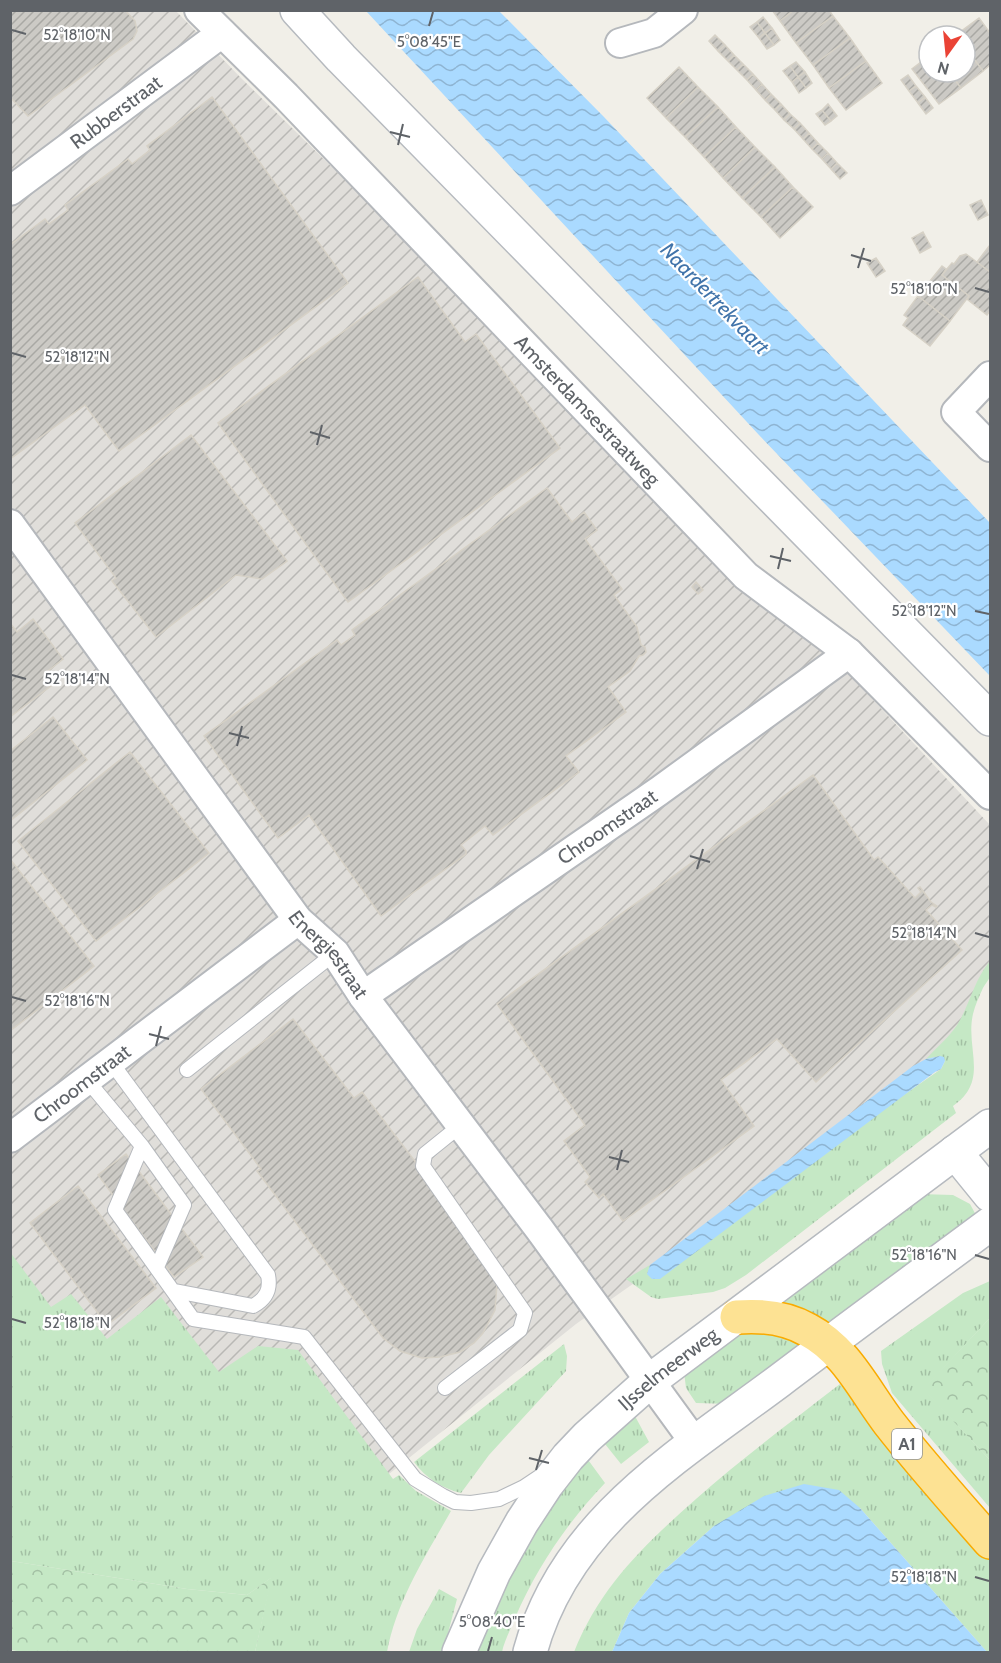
<svg xmlns="http://www.w3.org/2000/svg" width="1001" height="1663" viewBox="0 0 1001 1663" font-family="Cabin,sans-serif">
	<defs>
		<pattern id="industrial-furrows" width="10" height="10" patternUnits="userSpaceOnUse" patternTransform="scale(1.5)"><rect width="10" height="10" fill="#e0deda"/><path d="M-1 1l2-2M0 10L10 0M9 11l2-2" fill="none" stroke="#b9b8b5"/></pattern>
		<pattern id="grass-tufts" width="24" height="20" patternUnits="userSpaceOnUse" patternTransform="scale(1.5)"><rect width="24" height="20" fill="#c5e8c5"/><path d="M3 7l-1-3M5 7V3M7 7l1-3M15 17l-1-3M17 17v-4M19 17l1-3" fill="none" stroke="#a3c0a4"/></pattern>
		<pattern id="forest-crowns" width="20" height="18" patternUnits="userSpaceOnUse" patternTransform="scale(1.5)"><rect width="20" height="18" fill="#c5e8c5"/><path d="M2 6a3 3 0 1 1 6 0M12 15a3 3 0 1 1 6 0" fill="none" stroke="#a3c0a4"/></pattern>
		<pattern id="water-waves" width="16" height="10" patternUnits="userSpaceOnUse" patternTransform="scale(1.5)"><rect width="16" height="10" fill="#aadaff"/><path d="M0 5q4-4 8 0t8 0" fill="none" stroke="#8eb4d2"/></pattern>
		<pattern id="building-hatch" width="6" height="6" patternUnits="userSpaceOnUse" patternTransform="scale(1.5)"><rect width="6" height="6" fill="#cccac5"/><path d="M-1 1l2-2M0 6l6-6M5 7l2-2" fill="none" stroke="#a9a8a4"/></pattern>
	</defs>
	<rect width="100%" height="100%" fill="#f1efe8"/>
	<path fill="url(#industrial-furrows)" d="M10 11H176L241 78 846 671 990 825V969L948 1051 647 1274 576 1324 243 1591 11 1544Z"/>
	<path fill="url(#grass-tufts)" d="M990 961C990 966 992 972 990 976 989 980 985 984 983 988 979 997 975 1005 973 1014 965 1049 990 1080 953 1106L956 1113 746 1275 725 1288 713 1292 658 1299 651 1297 626 1279 650 1265 647 1274 941 1069 945 1061 940 1056 926 1059C937 1047 953 1034 960 1020 971 1000 975 979 990 961Z
		M919 1194 953 1195 970 1204 977 1217 827 1330 771 1306Z
		M10 1252 51 1307 71 1294 107 1339 161 1297 219 1372 258 1346 298 1350 393 1479 399 1475 416 1491 451 1511C425 1557 397 1600 387 1652H255L271 1578 247 1595 187 1589 11 1561Z
		M990 1281V1318L924 1389 990 1460V1508L892 1393 882 1364 881 1351 963 1293Z
		M741 1331 775 1333 807 1347 730 1404 696 1403 686 1388 684 1372Z
		M564 1344 567 1356 566 1371 489 1455 461 1493C441 1488 426 1478 414 1462Z
		M840 1384 882 1436 990 1555V1652H987L860 1508 714 1526 660 1574 629 1613 612 1652H574C600 1587 644 1545 696 1499 742 1458 791 1422 840 1384Z
		M629 1417 636 1418 649 1442 621 1464 601 1439Z
		M586 1457 605 1483C567 1523 537 1567 515 1618 511 1629 504 1641 502 1652H473L528 1538Z
		M439 1589 457 1599 443 1652H409L417 1629Z"/>
	<path fill="url(#forest-crowns)" d="M990 1318V1460L923 1389Z
		M11 1561 187 1589 247 1595 272 1577 255 1652H23L11 1650Z"/>
	<path fill="url(#water-waves)" d="M366 11H499L604 117 990 523V676L759 435Z
		M940 1056 944 1057 945 1061 941 1069 935 1072 660 1279H652L647 1274 650 1265 913 1066 926 1059Z
		M804 1484 839 1490 860 1508 987 1652H612L629 1613 660 1574 714 1526 764 1496Z"/>
	<path fill="url(#building-hatch)" stroke="#d6d1c6" stroke-width="1.5" d="M10 10H125L135 21 137 31 133 39 28 116 10 97Z
		M772 10H794L780 21Z
		M794 10H829L833 16 796 43 780 21Z
		M833 16 850 38 813 65 796 43Z
		M763 17 772 28 765 33 757 22Z
		M979 18 990 33V65L983 71 965 47V36L956 35Z
		M757 22 765 33 759 38 750 27Z
		M772 28 780 40 774 45 765 33Z
		M765 33 774 45 767 49 759 38Z
		M715 35 725 45 718 51 709 41Z
		M850 38 866 61 829 88 813 65Z
		M725 45 734 55 728 61 718 51Z
		M965 47 983 71 961 88 949 72H965Z
		M734 55 743 64 737 70 728 61Z
		M929 56V72H949L961 88 939 104 912 69Z
		M866 61 882 83 846 110 829 88Z
		M796 62 805 72 798 77 790 66Z
		M743 64 753 74 747 80 737 70Z
		M790 66 798 77 792 82 783 71Z
		M679 67 698 87 666 118 647 98Z
		M805 72 812 83 806 88 798 77Z
		M753 74 762 84 756 90 747 80Z
		M908 75 916 86 909 91 901 80Z
		M798 77 806 88 799 93 792 82Z
		M762 84 771 94 765 100 756 90Z
		M916 86 925 97 918 103 909 91Z
		M698 87 718 107 685 137 666 118Z
		M771 94 781 104 775 110 765 100Z
		M212 97 348 283 119 451 85 405 10 459V245L45 219 49 224 68 210 65 205 128 159 132 164 150 150 147 146Z
		M925 97 933 108 926 114 918 103Z
		M781 104 790 114 784 120 775 110Z
		M828 104 837 116 831 121 822 110Z
		M718 107 736 127 704 157 685 137Z
		M822 110 831 121 825 125 816 114Z
		M790 114 800 123 794 129 784 120Z
		M800 123 809 133 803 139 794 129Z
		M736 127 755 147 723 178 704 157Z
		M809 133 818 143 812 149 803 139Z
		M818 143 828 153 822 159 812 149Z
		M755 147 775 167 742 198 723 178Z
		M828 153 837 163 831 169 822 159Z
		M837 163 847 173 840 179 831 169Z
		M775 167 793 187 761 217 742 198Z
		M793 187 813 207 780 238 761 217Z
		M981 200 988 215 978 220 970 205Z
		M923 232 931 247 920 253 912 238Z
		M990 245V272L977 262Z
		M966 254 990 272V311L987 315 967 299 969 296 942 275 952 263 954 264 960 256Z
		M876 258 885 271 876 277 867 263Z
		M942 266 946 269 942 275 969 296 950 321 918 296Z
		M418 277 465 342 476 334 560 448 348 602 218 423Z
		M918 296 950 321 930 346 903 325 908 318 904 315Z
		M191 435 287 561 262 579 236 575 156 637 112 581 116 578 75 523Z
		M547 488 572 522 584 512 597 530 585 539 622 589 614 595 637 627 641 645 645 647 646 652 643 655 639 656 630 671 608 687 626 712 566 756 579 772 493 835 485 826 461 845 466 851V854L381 916 309 815 278 838 204 736 337 640 341 645 355 635 352 630Z
		M696 582 703 590 698 594 692 587Z
		M33 619 63 659 48 671 56 682 10 717V623L17 632Z
		M53 717 87 760 10 821V751Z
		M130 752 209 853 96 941 18 841Z
		M813 775 874 860 878 857 915 898 921 892 918 888 920 887 931 902 937 906 936 907 932 905 926 910 962 950 816 1082 777 1039 721 1080 754 1126 623 1221 603 1194 599 1198 585 1182 590 1177 564 1141 585 1125 497 1004Z
		M10 859 94 966 10 1031Z
		M293 1019 354 1098 362 1092 489 1258 497 1283 495 1310 483 1333 474 1343 460 1352 440 1357 422 1358 400 1351 383 1338 257 1171 261 1169 201 1089Z
		M126 1154 203 1257 174 1277 98 1175Z
		M78 1186 156 1288 107 1325 30 1223Z"/>
	<g fill="none" stroke-linecap="round" stroke-linejoin="round">
		<defs>
			<path id="lane" d="M111 1062 268 1275C271 1290 266 1299 253 1306L175 1291
				M187 1070 335 953
				M87 1080 142 1146 115 1210 193 1319 304 1337 415 1479 443 1496 455 1502 471 1503 499 1499 524 1487 542 1475
				M142 1146 184 1205 157 1267
				M445 1388 520 1330 525 1313 423 1166 425 1154 461 1125"/>
			<g id="street">
				<path id="s1" d="M199 10 286 96 746 576 849 653 990 795"/>
				<path d="M620 43 654 33 683 10"/>
				<path id="s2" d="M10 191 222 33"/>
				<path d="M990 376 956 412 990 447"/>
				<path id="s3" d="M10 524 298 920 335 953 363 996 540 1230 695 1443"/>
				<path id="s4" d="M363 996 659 791 849 653"/>
				<path id="s5" d="M10 1138 298 920"/>
			</g>
			<g id="secondary">
				<path d="M297 10 341 58 990 719"/>
				<path d="M955 1152 990 1195"/>
				<path id="s6" d="M459 1652 494 1572 522 1522 547 1484 568 1457 587 1437 651 1380 990 1126"/>
				<path d="M530 1652C565 1523 677 1457 779 1381 849 1328 920 1276 990 1224"/>
			</g>
			<path id="highway" d="M737 1317C761 1315 787 1318 808 1330 846 1350 864 1390 889 1423 921 1464 956 1503 990 1542"/>
		</defs>
		<use href="#lane" stroke="#b5b8bc" stroke-width="16"/>
		<use href="#street" stroke="#b5b8bc" stroke-width="32"/>
		<use href="#secondary" stroke="#b6babf" stroke-width="36"/>
		<use href="#highway" stroke="#f9ab00" stroke-width="36"/>
		<use href="#lane" stroke="#fff" stroke-width="14"/>
		<use href="#street" stroke="#fff" stroke-width="28"/>
		<use href="#secondary" stroke="#fff" stroke-width="33"/>
		<use href="#highway" stroke="#fde293" stroke-width="33"/>
	</g>
	<path fill="none" stroke="#5f6368" stroke-width="2" d="M429 26 433 12M12 30 26 34M390 132 410 137M398 145 403 124M851 255 871 261M858 268 864 248M975 288 989 292M12 353 26 357M310 432 330 438M317 445 322 425M770 556 791 561M778 569 783 548M975 611 989 614M12 675 26 679M229 733 249 738M237 746 242 726M690 856 710 862M697 869 703 849M975 933 989 937M12 997 26 1001M149 1034 169 1039M156 1046 161 1026M609 1157 629 1162M617 1170 622 1150M975 1255 989 1259M12 1319 26 1323M529 1458 549 1463M536 1470 542 1450M975 1577 989 1581M488 1651 492 1637"/>
	<g text-anchor="middle" dominant-baseline="central" stroke-width="4.5" stroke-linejoin="round" paint-order="stroke">
		<rect fill="#fff" stroke="#8f9295" stroke-width="1.5" x="892" y="1429" width="30" height="30" rx="4.5"/>
		<g font-size="18" font-weight="bold" fill="#5f6368">
			<text x="907" y="1444">A1</text>
		</g>
		<g font-size="20" fill="#5f6368" stroke="#fff">
			<text stroke="none"><textPath href="#s2" startOffset="132">Rubberstraat</textPath></text>
			<text stroke="none"><textPath href="#s1" startOffset="558">Amsterdamsestraatweg</textPath></text>
			<text stroke="none"><textPath href="#s4" startOffset="297">Chroomstraat</textPath></text>
			<text stroke="none"><textPath href="#s3" startOffset="536">Energiestraat</textPath></text>
			<text stroke="none"><textPath href="#s5" startOffset="90">Chroomstraat</textPath></text>
			<text stroke="none"><textPath href="#s6" startOffset="358">IJsselmeerweg</textPath></text>
		</g>
		<g font-size="21" font-style="italic" fill="#4174aa" stroke="#fff">
			<text transform="translate(715 298) rotate(46)">Naardertrekvaart</text>
		</g>
	</g>
	<g font-size="15" text-anchor="middle" fill="#5f6368" stroke="#fff" stroke-width="4.5" stroke-linejoin="round" paint-order="stroke">
		<text x="77" y="40">52°18'10"N</text>
		<text x="429" y="47">5°08'45"E</text>
		<text x="924" y="294">52°18'10"N</text>
		<text x="77" y="362">52°18'12"N</text>
		<text x="924" y="616">52°18'12"N</text>
		<text x="77" y="684">52°18'14"N</text>
		<text x="924" y="938">52°18'14"N</text>
		<text x="77" y="1006">52°18'16"N</text>
		<text x="924" y="1260">52°18'16"N</text>
		<text x="77" y="1328">52°18'18"N</text>
		<text x="924" y="1582">52°18'18"N</text>
		<text x="492" y="1627">5°08'40"E</text>
	</g>
	<rect width="1001" height="1663" fill="none" stroke="#5f6368" stroke-width="24"/>
	<g transform="translate(947 54) rotate(195)"><circle r="28" fill="#ffffff" stroke="#bfc1c3" stroke-width="1.5"/>
	<path d="M0-4.5L10 22L0 15L-10 22Z" fill="#ea4335"/>
	<text y="-9" font-size="16" font-weight="bold" text-anchor="middle" fill="#5f6368">N</text>
	</g>
</svg>
